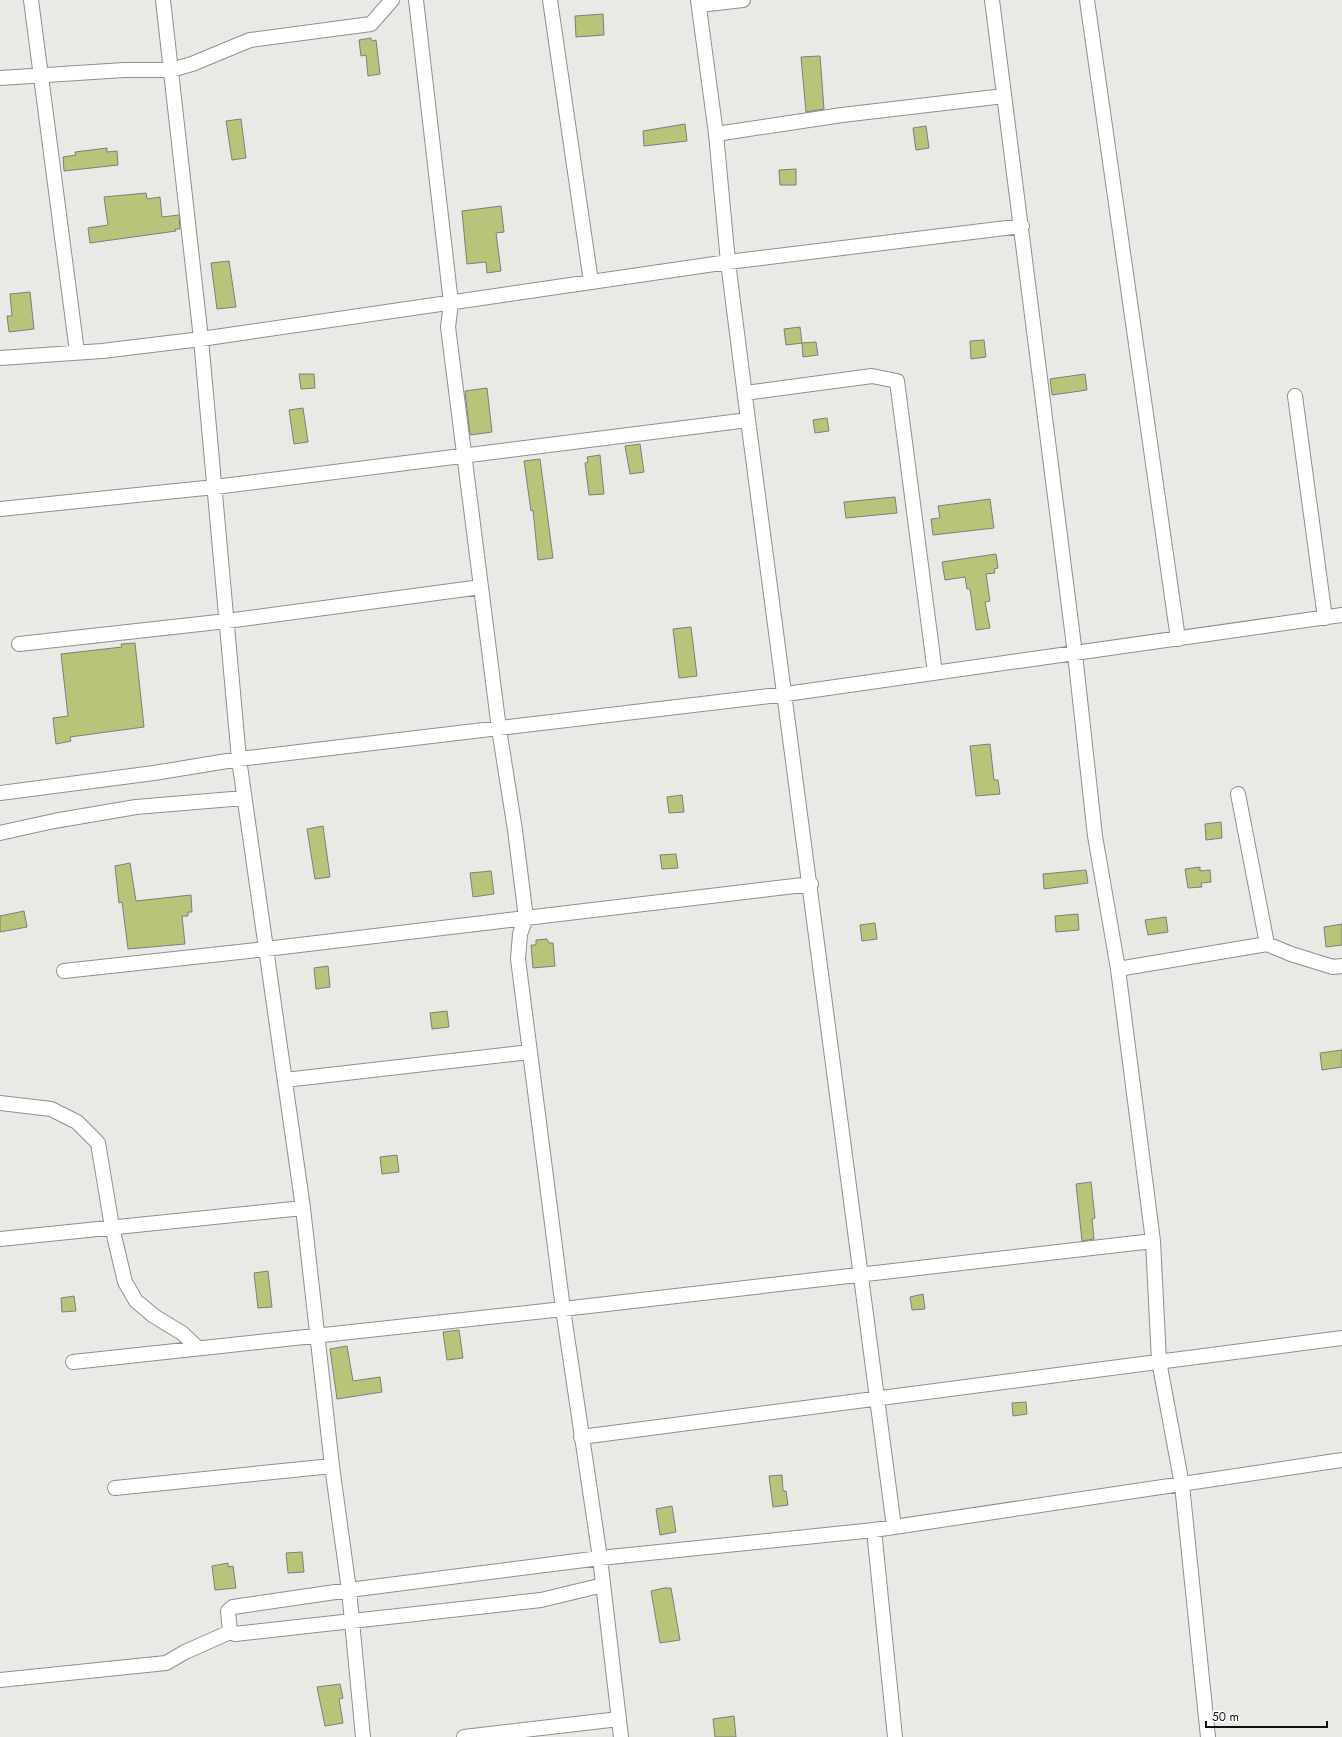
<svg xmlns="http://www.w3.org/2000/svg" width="1342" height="1737" viewBox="0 0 1342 1737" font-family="Jost,sans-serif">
	<rect width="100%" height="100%" fill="#e8eae6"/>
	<path fill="#b9c379" stroke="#7e7f7b" d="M603 14 604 35 576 37 575 16Z
		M371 38 372 41 376 40 380 74 368 76 366 55 361 56 359 40Z
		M820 56 824 109 806 112 801 57Z
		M241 119 246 158 232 160 226 121Z
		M685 124 687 141 644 146 643 131Z
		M926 126 929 148 916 150 913 128Z
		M107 148V152L117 151 118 165 64 171 63 157 76 155 75 152Z
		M796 169V185H780L779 170Z
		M146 193 147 199 160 197 162 217 179 215 180 229H175L176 231 90 243 88 228 108 225 104 197Z
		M501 206 504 232 496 233 501 271 487 273 486 262 467 264 462 211Z
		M229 261 236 307 217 309 211 263Z
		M30 292 34 329 9 332 7 316H12L10 294Z
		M800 327 802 343 816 342 818 355 803 357 802 343 786 345 784 329Z
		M984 340 986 357 971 359 970 341Z
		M299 374H314L315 388 301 389Z
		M1085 374 1087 390 1052 395 1050 379Z
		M487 388 492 432 470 435 465 391Z
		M303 408 308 442 294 444 289 410Z
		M827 418 829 431 815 433 813 420Z
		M640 444 644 472 630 474 625 446Z
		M600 455 604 494 589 495 585 463 588 462 587 457Z
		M540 459 553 558 538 560 533 510 531 511 524 461Z
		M895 497 897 513 846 518 844 502Z
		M990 499 994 528 933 535 931 519 940 518 938 506Z
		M996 554 998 568 994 569 995 573 986 574 990 601 985 602 990 628 976 630 970 589H967L965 577 945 580 942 562Z
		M691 627 697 676 679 678 673 629Z
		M135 643 144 727 70 737 71 741 56 744 53 718 68 716 61 654 122 647 121 644Z
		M990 744 994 780H998L1000 794 976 796 970 746Z
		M682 795 684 812 669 813 667 797Z
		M1221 822 1222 838 1206 840 1205 824Z
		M323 826 330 877 315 879 307 829Z
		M676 854 678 868 662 869 660 855Z
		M130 863 136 901 191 895 192 912H188V916H182L185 944 128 949 122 902 119 903 115 866Z
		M1200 867V871L1210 870 1211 882 1201 883 1202 887 1188 888 1185 869Z
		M1086 870 1088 883 1044 889 1043 874Z
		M491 871 494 894 473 897 470 873Z
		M24 911 27 927 0 932V916Z
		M1078 914 1079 930 1056 932 1055 916Z
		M1166 917 1168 932 1148 935 1145 920Z
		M875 923 877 939 862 941 860 925Z
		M1342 924V945L1326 947 1324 927Z
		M547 939 549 943H553L555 966 533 968 531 945H536V940Z
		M328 966 330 987 316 989 314 968Z
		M447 1011 449 1027 432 1029 430 1013Z
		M1342 1050V1067L1322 1070 1320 1053Z
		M397 1155 399 1172 382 1174 380 1157Z
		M1091 1182 1095 1218 1092 1219 1094 1239 1082 1241 1076 1184Z
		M268 1271 272 1307 258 1308 254 1273Z
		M923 1294 925 1309 912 1310 910 1297Z
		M74 1296 76 1311 62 1312 61 1298Z
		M459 1330 463 1358 447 1360 443 1332Z
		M347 1346 353 1381 380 1377 382 1392 337 1399 330 1349Z
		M1026 1402 1027 1414 1013 1416 1012 1403Z
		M782 1475 783 1491H786L788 1505 773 1507 769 1476Z
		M672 1506 676 1532 660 1535 656 1509Z
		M302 1552 304 1572 288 1573 286 1553Z
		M228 1563V1567L233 1566 236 1588 215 1590 212 1566Z
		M664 1588H671L680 1640 660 1643 651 1591Z
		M340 1684 343 1698 339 1699 343 1723 325 1726 317 1687Z
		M734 1716 736 1737H715L713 1719Z"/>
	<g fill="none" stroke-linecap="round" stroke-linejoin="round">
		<defs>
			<path id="street" d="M31 0 77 352
				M163 0 201 339 239 759 303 1208 332 1466 349 1590 363 1737
				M416 0 451 303 448 327 499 729 515 830 526 918 520 934 518 959 563 1309 600 1558 621 1737
				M550 0 591 282
				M698 0 716 134 728 262 748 420 894 1527
				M992 0 1075 654 1095 836 1118 969 1153 1241 1159 1361 1182 1485 1208 1737
				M1087 0 1178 639
				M699 5 743 0
				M0 78 124 70H171L192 64 250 40 371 24 392 0
				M716 134 842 115 1004 96
				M0 358 102 351 201 339 728 262 1022 226
				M745 393 872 376 897 381 935 673
				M1295 396 1325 618
				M0 509 215 487 748 420
				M19 644 227 621 481 587
				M0 793 154 773 239 759 786 694 1342 615
				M1238 794 1267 944
				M0 833 54 821 136 807 244 798
				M1118 969 1267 944 1291 954 1333 967 1342 966
				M64 971 266 949 811 884
				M285 1080 530 1052
				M0 1103 51 1109 77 1122 98 1143 112 1227 125 1282 136 1301 154 1316 182 1333 198 1348
				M0 1239 303 1208
				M73 1362 563 1309 1153 1241
				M581 1437 1342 1338
				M115 1488 332 1466
				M874 1530 895 1737
				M603 1585 541 1600 235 1634 230 1632 228 1611 233 1607 349 1590 600 1558 874 1530 1342 1460
				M0 1680 166 1663 185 1652 230 1632
				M464 1737 619 1719"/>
		</defs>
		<use href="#street" stroke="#8e908d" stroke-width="16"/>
		<use href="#street" stroke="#fff" stroke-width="14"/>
	</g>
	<path d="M1206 1721v6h121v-6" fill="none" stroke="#0f100f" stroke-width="2"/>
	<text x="1212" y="1721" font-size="12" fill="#0f100f" stroke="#ffffff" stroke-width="3" paint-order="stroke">50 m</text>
</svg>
